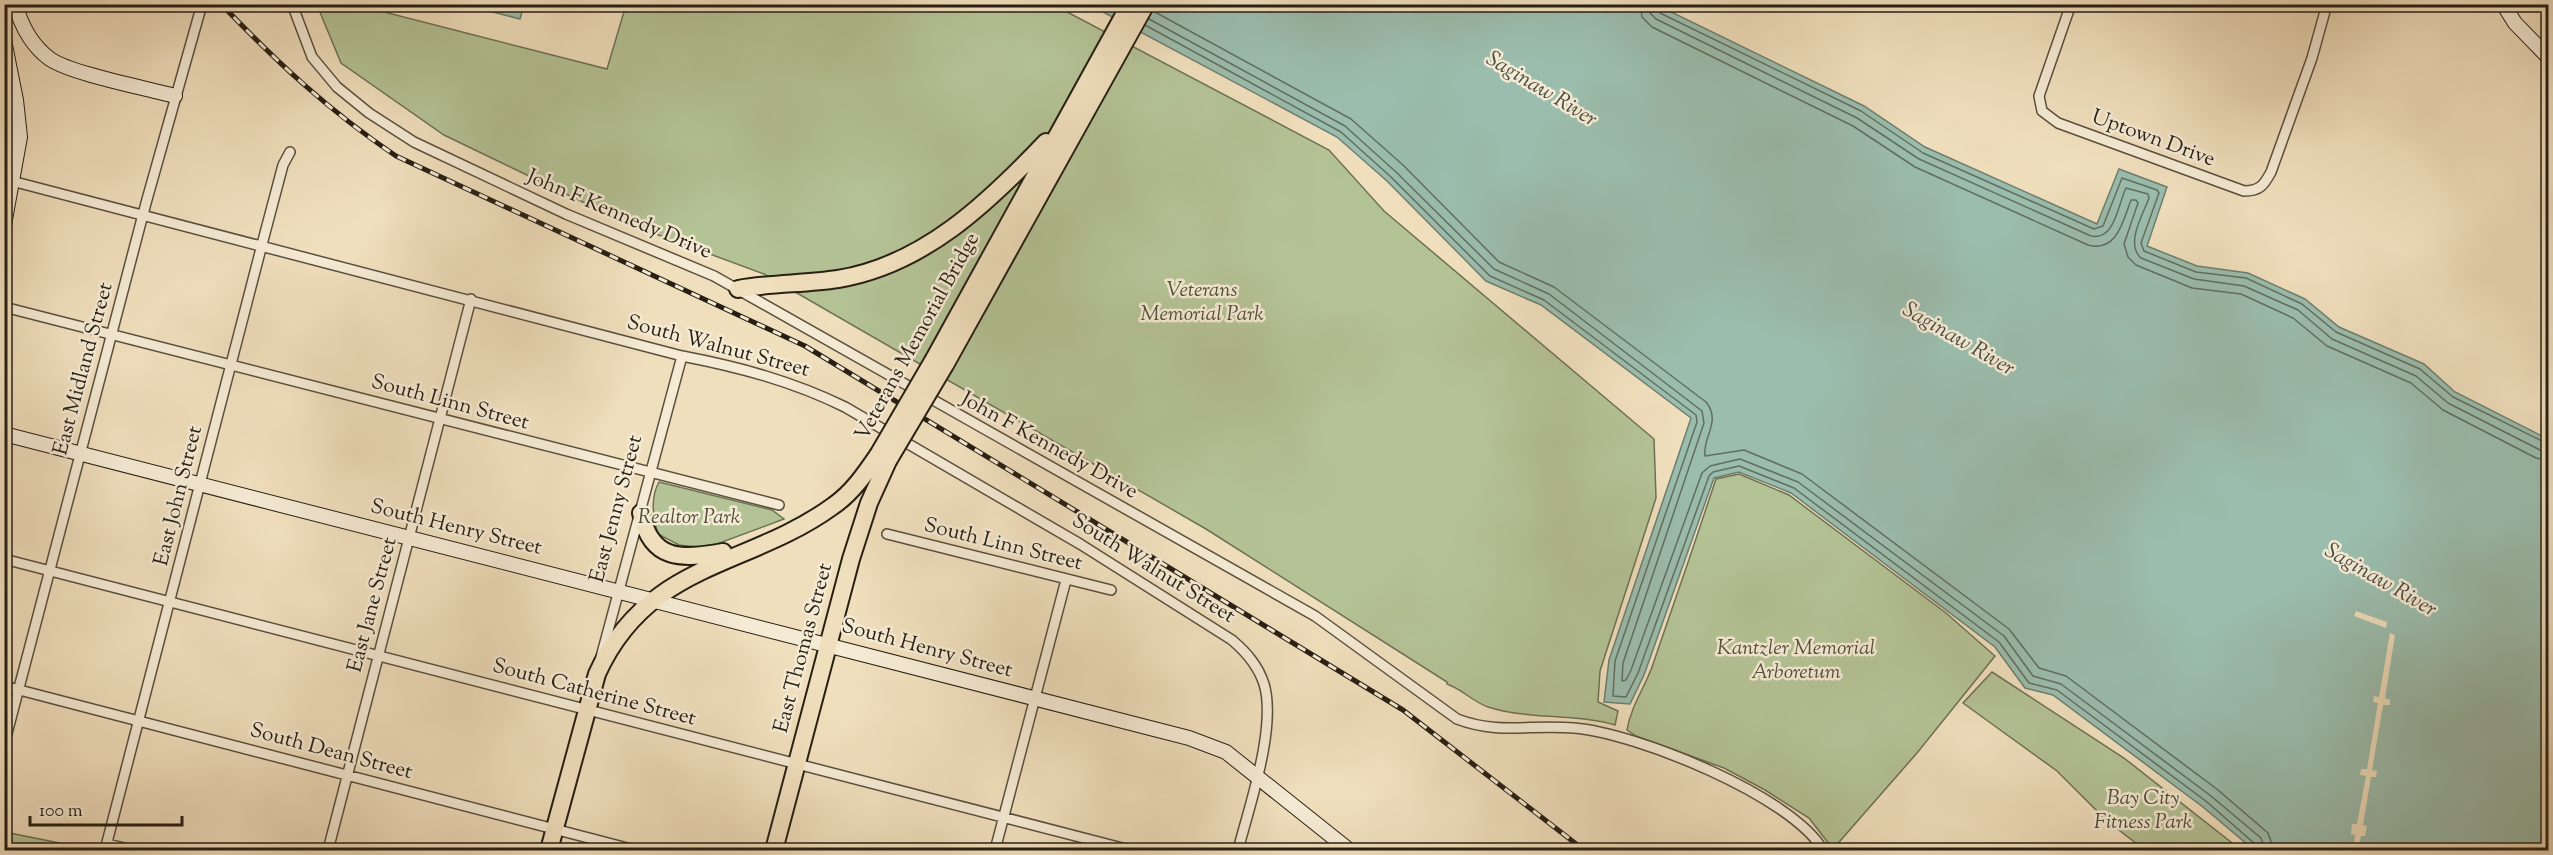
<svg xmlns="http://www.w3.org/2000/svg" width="2553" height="855" viewBox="0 0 2553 855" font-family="'Sorts Mill Goudy',serif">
	<rect width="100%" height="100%" fill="#f0dfbd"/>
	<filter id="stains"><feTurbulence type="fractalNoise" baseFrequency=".00333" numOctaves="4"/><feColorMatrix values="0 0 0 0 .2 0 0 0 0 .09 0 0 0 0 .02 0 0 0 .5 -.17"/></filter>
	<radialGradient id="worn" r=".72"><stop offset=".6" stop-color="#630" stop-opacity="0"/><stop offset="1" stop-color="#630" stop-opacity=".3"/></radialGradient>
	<path fill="#b4c396" stroke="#6e7155" stroke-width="1.5" d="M317 5H357L607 69 626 5H1054L1329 150 1384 211 1654 439 1656 498 1600 671 1598 702 1618 711 1615 725C1574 713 1529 720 1488 707 1473 702 1462 689 1447 684V682L1206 529 764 274 626 223 444 135 341 63Z
		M1739 474 1789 495 1946 613 1995 656 1917 753 1833 849 1809 818 1765 790 1724 768 1636 736 1627 730C1631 706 1644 689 1652 667 1674 604 1695 542 1716 479Z
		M659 482 772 510 784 519 706 548 679 545 658 534C653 518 650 498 659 482Z
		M1992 672 2124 758 2241 850H2145L2107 821 2057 771 1963 703Z
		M4 832H5L94 850H5Z"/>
	<path fill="#9bbdad" stroke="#6d7e70" stroke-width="1.5" d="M466 5H524L520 19Z
		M1090 5H1657L1864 106 1925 147 2097 224 2119 169 2167 187 2147 246 2197 266 2248 273 2305 299 2339 327 2424 364 2455 392 2548 439V850H2254L2203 807 2053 695 2025 688 1995 647 1791 493 1739 472 1714 478 1644 675 1630 704 1604 702 1609 660 1691 418 1541 305 1486 281 1387 181 1337 137Z"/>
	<path fill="#f0dfbd" d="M2356 611 2387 622 2386 628 2354 616Z
		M2390 633 2395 635 2385 698 2390 700V705H2383L2372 770 2377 771 2376 777H2371L2363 825 2367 826 2365 836H2361L2358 850H2353L2355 835 2351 834 2352 824H2357L2366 776 2360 775 2361 769H2367L2378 703 2373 702 2374 696 2379 697Z"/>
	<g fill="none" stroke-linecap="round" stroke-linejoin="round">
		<path stroke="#616e60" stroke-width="1.5" d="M1640 4 1642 17 1652 27 1853 126 1915 167 2088 245C2117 253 2123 221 2131 200H2136L2138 203 2124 244 2128 257 2136 265 2192 288 2241 294 2293 318 2327 346 2411 383 2443 410 2536 458 2548 461
			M1649 4 1650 13 1656 19 1857 118 1919 159 2091 236C2115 241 2118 204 2126 188L2148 194 2149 198C2143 214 2125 244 2141 258L2194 279 2244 286 2298 310 2332 339 2416 376 2448 403 2540 450 2548 452
			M1656 4 1660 13 1861 111 1923 153 2094 229 2103 226 2122 178 2157 190 2159 193 2141 243 2144 251 2196 272 2246 278 2302 304 2336 332 2420 369 2453 397 2548 444
			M1153 11 1351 119 1403 165 1499 262 1554 287 1706 402C1722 422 1702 437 1705 456L1744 450 1802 474 2009 629 2039 668 2066 676 2218 790 2268 833 2274 850
			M1149 19 1345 126 1396 172 1494 269 1549 294 1702 411 1704 423 1623 663 1622 681 1626 680 1631 670 1702 473 1710 466 1740 459 1798 482 2004 636 2033 676 2061 684 2211 796 2261 838 2265 850
			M1145 25 1341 132 1391 177 1490 276 1544 300 1696 415 1697 422 1615 661 1613 696 1626 697 1638 673 1709 476 1713 472 1739 466 1794 488 1999 642 2029 683 2057 690 2207 802 2255 844 2258 850"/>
		<defs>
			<path id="street" d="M292 4 312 57 337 87 369 113 414 142 566 214 714 276 1315 616 1457 719C1499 735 1531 724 1574 728 1636 733 1792 796 1823 850
				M2071 4 2039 96 2042 111 2058 123 2244 191C2260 191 2264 185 2271 172L2312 58 2327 4
				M4 179 682 356C739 367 792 381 845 407L1080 544 1232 640C1246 652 1258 665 1264 684 1277 727 1249 807 1238 850
				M4 307 779 505
				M887 534 1111 590
				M4 559 1130 850
				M601 657 682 356
				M4 686 635 850
				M4 745 146 203 202 4
				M107 844 133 850
				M105 850 265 233 283 165 290 152
				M328 850 471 299
				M995 850 1066 580"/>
			<path id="secondary" d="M15 4C21 25 32 46 50 59 72 74 146 88 175 96
				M2503 4 2515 23 2548 57
				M4 40 16 100 20 137 4 225
				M4 97 13 157
				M4 434 1189 738 1226 752 1349 850"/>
			<path id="highway" d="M738 289C771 283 805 284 838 279 924 265 989 202 1046 142
				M934 359 1130 4
				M945 365 1146 4
				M641 513C651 562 682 559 723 552
				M549 850 597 674C648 561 748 568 833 506 852 493 865 474 878 455
				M774 850 851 559 869 503 888 461"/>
		</defs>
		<use href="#street" stroke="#594f3e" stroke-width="12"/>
		<use href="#secondary" stroke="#271f14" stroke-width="16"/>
		<use href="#highway" stroke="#271f14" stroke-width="20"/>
		<use href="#street" stroke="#f5ead4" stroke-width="9"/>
		<use href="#secondary" stroke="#f5ead4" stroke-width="14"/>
		<use href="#highway" stroke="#f0dfbd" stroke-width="16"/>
		<defs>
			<path id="rail" d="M221 4C279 64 328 110 396 156L805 346 1403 710 1584 850"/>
		</defs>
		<use href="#rail" stroke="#271f14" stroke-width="5"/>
		<use href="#rail" stroke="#f5ead4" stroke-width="3" stroke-dasharray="9" stroke-linecap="butt"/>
		<defs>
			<path id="highway-bridge" d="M878 455 934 359
				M888 461 945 365"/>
		</defs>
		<use href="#highway-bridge" stroke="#271f14" stroke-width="20" stroke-linecap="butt"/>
		<use href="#highway-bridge" stroke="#f0dfbd" stroke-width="16"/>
	</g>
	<g text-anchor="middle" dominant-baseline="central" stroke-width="5" stroke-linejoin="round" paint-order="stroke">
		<g font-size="21" fill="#271f14" stroke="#f5ead4">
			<text transform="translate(2153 139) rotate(20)">Uptown Drive</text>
			<text transform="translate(619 215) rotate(23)">John F Kennedy Drive</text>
			<text transform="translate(918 337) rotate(-61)">Veterans Memorial Bridge</text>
			<text transform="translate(718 347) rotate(15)">South Walnut Street</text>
			<text transform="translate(84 369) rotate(-75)">East Midland Street</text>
			<text transform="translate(450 403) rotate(15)">South Linn Street</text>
			<text transform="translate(1049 446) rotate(29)">John F Kennedy Drive</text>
			<text transform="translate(179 496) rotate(-76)">East John Street</text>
			<text transform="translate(617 509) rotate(-75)">East Jenny Street</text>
			<text transform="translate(456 528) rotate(14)">South Henry Street</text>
			<text transform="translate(1003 545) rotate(14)">South Linn Street</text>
			<text transform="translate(1153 569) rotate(32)">South Walnut Street</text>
			<text transform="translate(373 605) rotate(-75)">East Jane Street</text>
			<text transform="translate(804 648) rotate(-75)">East Thomas Street</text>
			<text transform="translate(927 649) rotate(15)">South Henry Street</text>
			<text transform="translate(594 693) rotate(15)">South Catherine Street</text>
			<text transform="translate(331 752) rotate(15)">South Dean Street</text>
		</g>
		<g font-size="21" font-style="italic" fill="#51503b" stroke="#f5ead4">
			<text x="1202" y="291">Veterans<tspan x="1202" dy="24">Memorial Park</tspan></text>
			<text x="689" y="518">Realtor Park</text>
			<text x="1796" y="649">Kantzler Memorial<tspan x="1796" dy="24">Arboretum</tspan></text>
			<text x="2143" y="799">Bay City<tspan x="2143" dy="24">Fitness Park</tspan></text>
		</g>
		<g font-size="22" font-style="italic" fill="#4a4e42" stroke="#f5ead4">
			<text transform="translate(1541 90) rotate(31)">Saginaw River</text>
			<text transform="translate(1958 340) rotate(30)">Saginaw River</text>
			<text transform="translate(2380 581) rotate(30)">Saginaw River</text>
		</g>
	</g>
	<rect width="2553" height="855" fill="none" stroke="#f0dfbd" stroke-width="24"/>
	<rect x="6" y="6" width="2541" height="843" fill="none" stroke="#271f14" stroke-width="3"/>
	<rect x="12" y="12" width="2529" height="831" fill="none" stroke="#271f14" stroke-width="1.5"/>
	<path d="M30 816v9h152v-9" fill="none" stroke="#271f14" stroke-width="3"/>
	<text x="39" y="816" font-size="18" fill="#271f14" stroke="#f5ead4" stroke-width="4.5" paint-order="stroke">100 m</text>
	<rect width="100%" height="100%" filter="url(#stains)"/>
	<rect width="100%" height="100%" fill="url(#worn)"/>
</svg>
